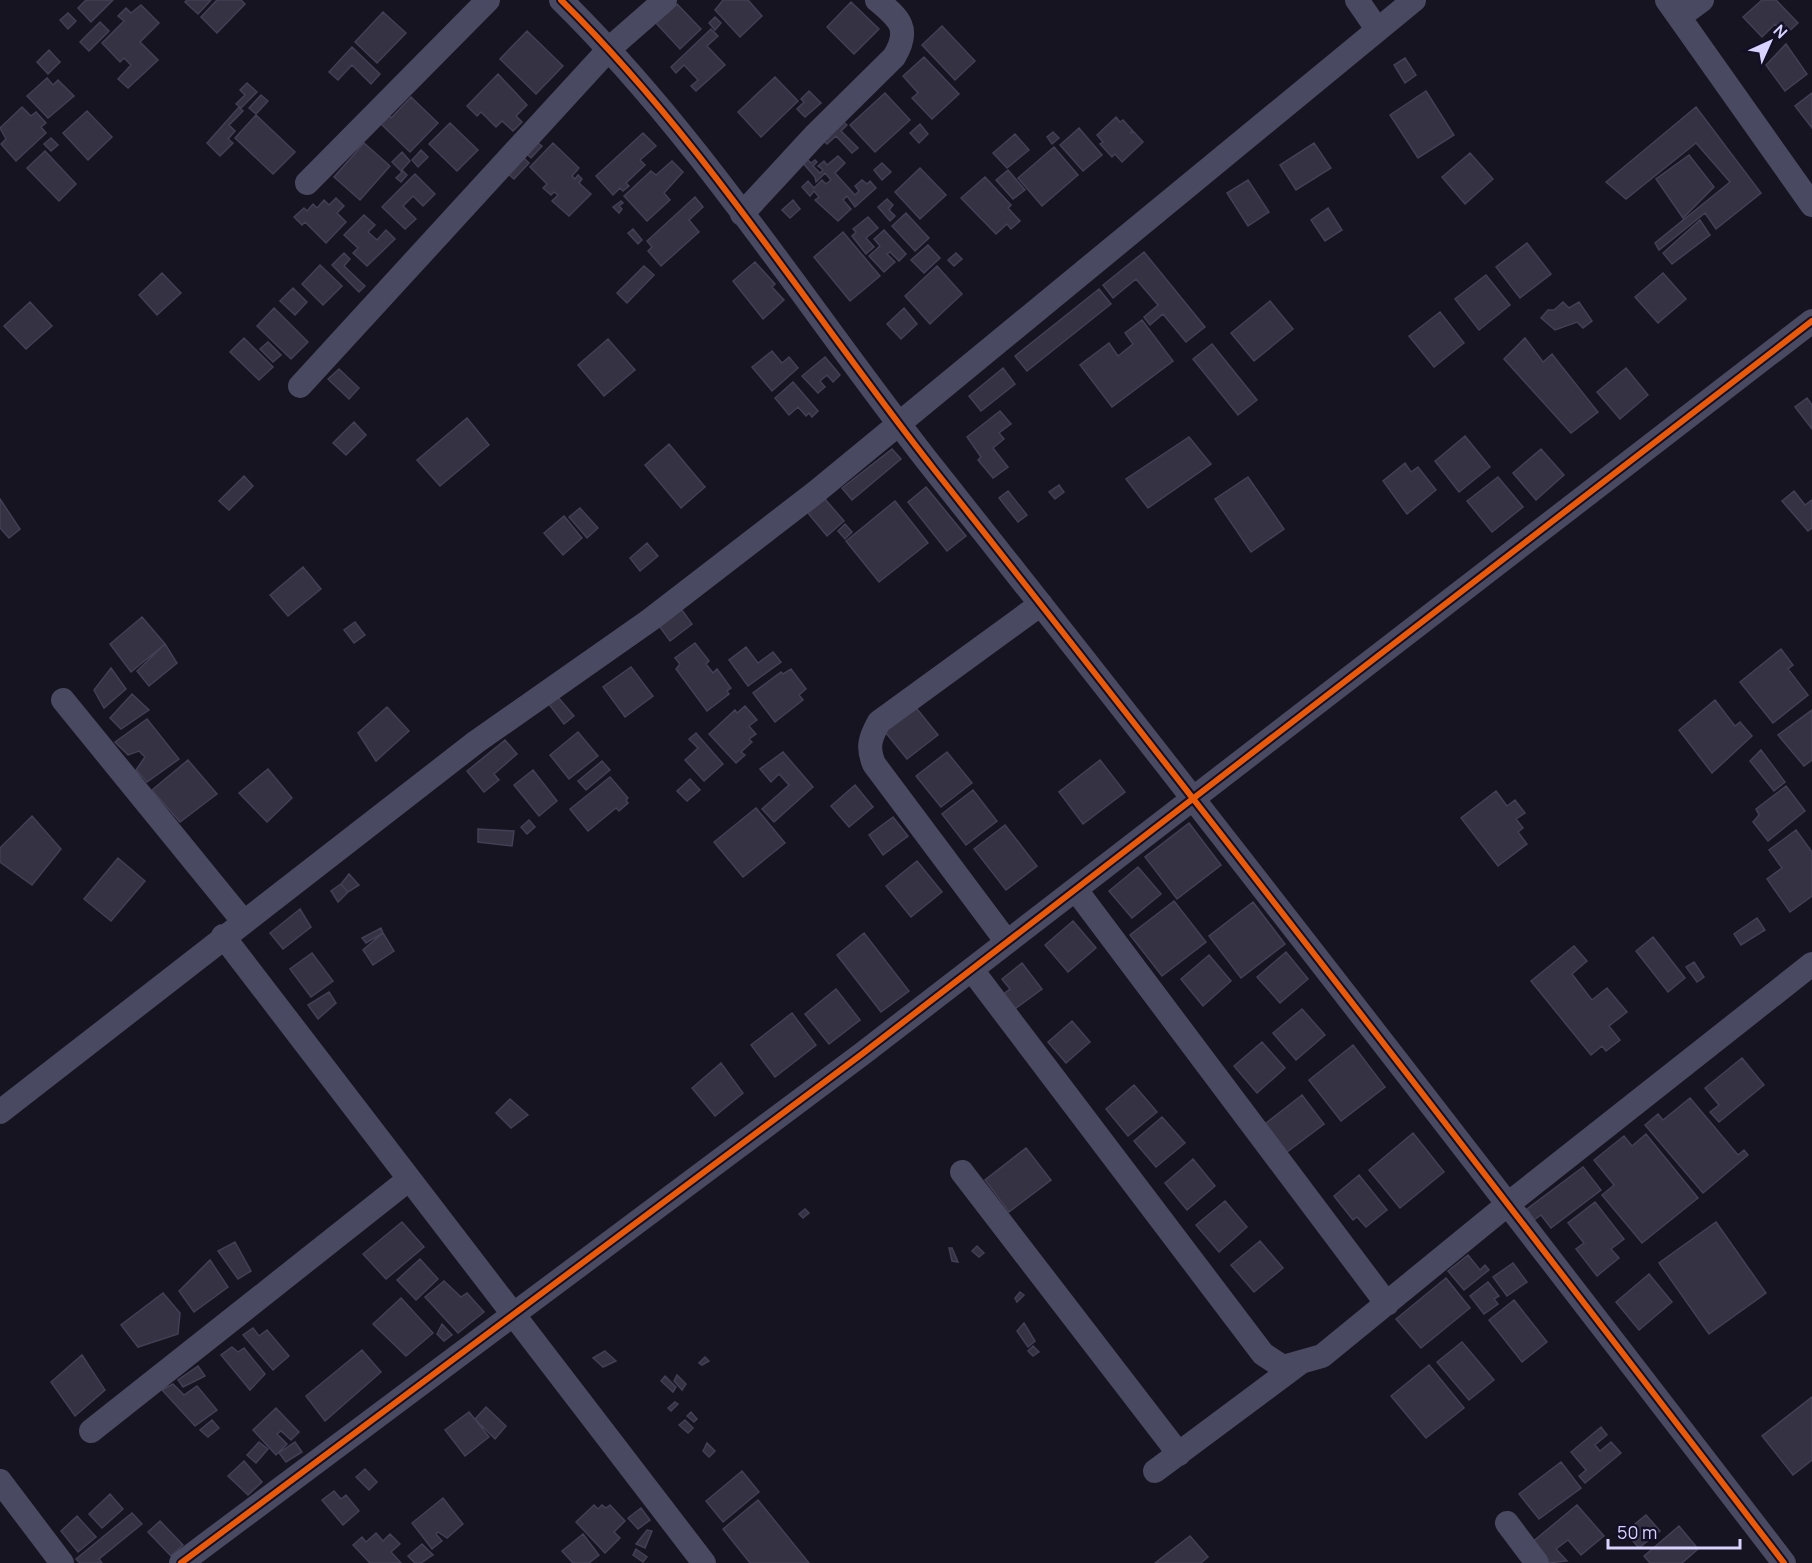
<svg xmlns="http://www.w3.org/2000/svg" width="1812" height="1563" viewBox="0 0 1812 1563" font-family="Manrope,sans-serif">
	<rect width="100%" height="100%" fill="#161421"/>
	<path fill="#343243" stroke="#433f54" stroke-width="1.5" d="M86 0H113L91 22 78 8Z
		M187 0H211L198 14 185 2Z
		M217 0H241L245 4 217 33 201 17Z
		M723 0H748L762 16 740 37 715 10Z
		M1762 0H1776L1798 23 1785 35 1775 24 1762 37 1743 17Z
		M851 2 879 29 854 54 827 27Z
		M677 4 701 29 680 49 656 23Z
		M141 5 159 23 140 42 158 60 128 88 118 79 131 65 124 58 120 62 102 43 124 21 118 16 126 8 131 13Z
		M383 12 406 33 377 63 355 42Z
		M68 13 76 21 68 29 60 20Z
		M715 17 721 23 715 30 709 23Z
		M100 22 109 31 89 51 80 42Z
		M942 26 975 61 955 80 922 45Z
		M711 29 718 36 707 46 725 65 696 91 691 86 698 80 684 65 676 73 671 67Z
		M527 31 563 66 536 94 500 59Z
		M1786 44 1807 74 1785 91 1766 65Z
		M352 47 380 74 371 84 352 65 338 80 329 72Z
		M49 50 60 62 48 74 37 62Z
		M924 57 959 94 932 119 912 98 918 93 903 76Z
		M1405 58 1416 75 1405 83 1394 65Z
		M498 74 527 105 516 116 522 122 513 131 502 121 496 127 481 112 477 116 467 106Z
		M775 77 798 101 761 137 738 112Z
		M47 78 53 85 58 80 74 96 48 118 27 96Z
		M247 83 257 92 241 108 236 104 245 95 240 90Z
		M809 91 821 103 805 117 797 109 804 102 801 99Z
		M1426 91 1454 135 1418 158 1390 115Z
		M885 93 910 120 875 152 850 125Z
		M1812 93V128L1795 106Z
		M261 95 268 101 256 114 249 108Z
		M411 97 438 123 410 152 380 123 388 114 391 118Z
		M22 107 31 116 36 112 46 123 41 127 46 133 16 161 1 144 6 139 0 128Z
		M239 107 243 111 229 125 235 131 228 139 233 143 220 156 207 143Z
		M1696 107 1761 193 1716 229 1705 213 1659 250 1655 243 1730 182 1696 143 1626 199 1606 182Z
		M87 111 112 137 88 160 63 133Z
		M256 115 295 152 273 174 235 138Z
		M1116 117 1120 122 1123 120 1133 131 1130 133 1134 132 1143 142 1122 162 1115 154 1112 157 1100 144 1103 142 1097 135Z
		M841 120 847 125 841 131 858 148 852 153 836 136 827 144 821 139Z
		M450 123 478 150 457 171 429 144Z
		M920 124 928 134 919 143 910 133Z
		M1079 128 1102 155 1083 171 1060 145Z
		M1053 132 1059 138 1052 144 1047 137Z
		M643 133 656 146 640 160 645 165 626 183 629 186 623 191 620 188 613 195 596 176Z
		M1015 134 1029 150 1007 168 993 153Z
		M51 138 58 145 51 151 44 144Z
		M364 143 390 166 360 200 334 177Z
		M538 143 542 146 531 158 527 154Z
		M553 143 579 168 572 176 575 179 578 175 582 179 579 183 591 194 569 216 552 201 558 195 554 192 551 195 543 188 547 184 530 167Z
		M1314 143 1331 168 1296 190 1280 165Z
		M1054 147 1078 175 1042 206 1018 178Z
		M421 150 428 157 418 167 412 160Z
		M45 151 76 184 59 201 27 168Z
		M402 152 410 161 401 171 392 162Z
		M1470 153 1493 179 1465 204 1442 177Z
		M1689 155 1714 187 1683 218 1656 179Z
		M522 156 529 163 514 179 506 172Z
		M838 156 845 163 835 173 855 195 859 191 855 186 862 180 867 184 870 181 876 188 855 207 847 196 843 200 851 209 838 221 815 200 819 197 814 191 810 196 802 187 808 181 814 188 822 180 826 184 831 180 825 173 816 182 815 177 802 162 806 158 811 163 815 160 817 162 813 166 820 173 823 170 818 166 824 161 827 165Z
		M672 161 683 172 664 193 670 200 647 221 624 196 651 171 656 175Z
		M882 163 891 172 882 180 874 170Z
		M920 168 946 195 920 219 895 192Z
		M1008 170 1025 190 1013 199 996 180Z
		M403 171 407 175 401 182 396 178Z
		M415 174 435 194 423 206 413 196 403 206 416 219 405 229 382 207Z
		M985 177 1011 205 1008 208 1020 221 1011 229 1007 224 996 234 961 198Z
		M1248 180 1269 212 1248 226 1227 193Z
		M695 197 703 207 689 220 699 232 661 266 648 251 652 247 647 241Z
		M336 198 344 206 337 213 346 222 326 243 305 222 302 225 294 217 304 208 307 211 313 204 317 208 324 200 329 205Z
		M887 199 893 205 889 210 895 216 890 221 878 207Z
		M793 200 800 209 790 218 782 210Z
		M621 201 623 203 619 206 622 209 619 213 613 207Z
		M1328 208 1342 230 1325 241 1311 220Z
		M906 213 929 238 915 251 892 226Z
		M364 215 375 225 368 232 377 240 386 230 395 239 367 266 353 253 358 248 344 235Z
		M868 217 878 228 866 238 874 247 866 254 852 236 856 232 853 229Z
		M1700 220 1710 235 1672 264 1663 253Z
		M633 229 642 240 638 244 628 233Z
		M884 230 906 254 899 261 890 252 887 254 895 262 884 272 869 256 880 246 874 239Z
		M843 232 880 276 850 301 814 257Z
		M1527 243 1551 274 1520 298 1496 267Z
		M928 245 940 258 924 273 911 260Z
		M1144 252 1205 327 1186 342 1163 314 1150 325 1144 317 1158 305 1136 279 1113 298 1103 285Z
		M344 253 350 259 344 266 365 286 359 292 332 265Z
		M956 253 962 259 954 266 948 260Z
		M755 262 775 284 772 287 784 300 763 319 733 281Z
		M320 265 342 286 323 305 302 284Z
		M644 266 654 275 627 303 617 293Z
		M937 266 962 294 930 324 905 296Z
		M162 273 181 293 157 315 139 295Z
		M1663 273 1686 299 1658 323 1635 297Z
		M1486 275 1510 305 1479 330 1455 299Z
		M293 288 307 302 295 315 280 301Z
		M1099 289 1111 304 1027 371 1015 356Z
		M1270 301 1293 329 1254 361 1231 333Z
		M30 302 52 326 26 349 4 326Z
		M1563 302 1569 308 1579 302 1592 321 1583 328 1577 322 1555 330 1541 318 1548 310H1554Z
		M274 308 308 342 291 359 257 326Z
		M904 308 917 324 901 339 887 324Z
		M1440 312 1464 343 1434 367 1409 336Z
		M1142 320 1173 361 1112 407 1080 365 1109 343 1118 356 1133 344 1125 333Z
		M244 338 273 367 259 380 230 352Z
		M1525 338 1543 362 1552 354 1598 412 1571 433 1504 359Z
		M608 339 635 370 604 396 578 365Z
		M268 342 281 355 273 362 260 349Z
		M1212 344 1257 400 1238 415 1193 359Z
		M772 351 782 363 789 357 798 368 772 391 752 367Z
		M825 357 840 375 833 382 827 375 820 381 825 387 818 393 802 376Z
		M1003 368 1015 384 981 411 969 396Z
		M1626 368 1648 395 1620 419 1597 392Z
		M339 369 359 388 349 399 328 379Z
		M793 382 818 411 812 417 809 413 806 416 798 407 789 415 775 398Z
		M1807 398 1812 405V429L1795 407Z
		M1000 411 1011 424 999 433 1004 439 993 448 1008 467 993 478 978 460 981 457 967 437Z
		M467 418 489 445 440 486 417 460Z
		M354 422 366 435 346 455 333 443Z
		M1465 436 1490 467 1459 492 1435 461Z
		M1189 437 1211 464 1148 508 1126 479Z
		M669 444 705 487 681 508 645 465Z
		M892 449 901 459 852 500 842 488Z
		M1541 449 1564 475 1536 500 1513 473Z
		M1405 463 1411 472 1418 467 1436 490 1407 514 1383 481Z
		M244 476 253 486 229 510 219 501Z
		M1248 477 1284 529 1251 552 1215 499Z
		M1498 477 1523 507 1492 532 1467 501Z
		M1059 485 1064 492 1055 499 1049 492Z
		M926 487 966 536 947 551 908 502Z
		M1008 491 1027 515 1018 522 999 498Z
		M1794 491 1805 505 1812 500V528L1808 531 1782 501Z
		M0 499 20 529 9 538 0 528Z
		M825 499 844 521 827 536 808 513Z
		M895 501 928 543 879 582 846 541Z
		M580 508 598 528 587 538 569 517Z
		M564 516 582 538 563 555 544 533Z
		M845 524 852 532 845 539 838 531Z
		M647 543 658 556 640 571 630 558Z
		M303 567 321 589 288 616 270 595Z
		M679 606 692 624 670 641 657 623Z
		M142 617 165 644 131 672 110 644Z
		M355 622 365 635 354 643 344 630Z
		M695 643 709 661 706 664 713 673 717 669 731 688 727 691 729 694 707 711 676 669 680 664 675 658Z
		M165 644 177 663 149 686 137 671Z
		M746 647 758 663 773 652 781 662 748 686 729 660Z
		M1781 649 1793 665 1788 669 1808 695 1773 723 1740 682Z
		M631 667 653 696 625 717 603 687Z
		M111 668 126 689 104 708 94 690Z
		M791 669 806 689 799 695 803 700 775 722 753 693 781 672 783 674Z
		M132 694 149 710 121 729 110 718Z
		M557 696 574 716 564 724 548 703Z
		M1715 700 1735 726 1740 722 1752 736 1712 773 1679 730Z
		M913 704 938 735 907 759 882 728Z
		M745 706 757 720 749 726 756 734 749 739 752 742 741 752 745 755 736 763 709 734 735 710 737 713Z
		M387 707 409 731 376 761 358 733Z
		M1812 710V760L1804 766 1778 735Z
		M147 719 179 759 147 782 136 770 145 757 139 751 128 755 115 742Z
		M578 732 598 756 569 779 550 755Z
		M696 733 723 764 704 781 685 760 698 748 689 739Z
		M505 740 517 754 494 774 499 780 484 792 467 771Z
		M1761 750 1785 782 1774 791 1750 761Z
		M783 752 813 787 774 822 762 809 789 785 779 774 771 782 760 769Z
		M947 752 972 783 941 807 916 776Z
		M188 760 217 794 180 822 152 790Z
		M1100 760 1125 792 1083 824 1059 792Z
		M602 761 610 770 586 790 578 781Z
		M268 769 292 798 267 822 239 793Z
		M533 770 557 801 539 816 514 785Z
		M610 777 628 798 626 800 628 803 619 811 616 808 588 831 570 809Z
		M690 779 700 790 687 801 677 791Z
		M855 785 873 807 849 827 831 806Z
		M1786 786 1805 811 1768 841 1753 822 1759 815 1756 809Z
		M973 790 997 821 966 845 942 814Z
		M1496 791 1507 806 1515 800 1525 813 1516 819 1523 828 1518 832 1527 844 1498 866 1461 818Z
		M756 808 785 843 743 877 714 842Z
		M32 816 61 849 32 885 0 862V848Z
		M893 817 908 836 883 855 869 835Z
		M529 820 535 827 527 834 521 827Z
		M1189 823 1221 865 1177 899 1145 857Z
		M1005 825 1037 866 1006 890 974 849Z
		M478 829 514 831 512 846 478 842Z
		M1796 830 1812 852V896L1790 912 1767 879 1782 868 1769 850Z
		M118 858 145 881 111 921 84 899Z
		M917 861 942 892 911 917 886 886Z
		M1138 867 1161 894 1132 918 1109 891Z
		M349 874 359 885 348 892 341 884Z
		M341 884 348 892 338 902 331 891Z
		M1174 901 1206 942 1162 976 1130 935Z
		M1253 902 1285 944 1241 978 1209 936Z
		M300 909 311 927 283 949 270 933Z
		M1757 918 1765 930 1741 945 1734 934Z
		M1073 921 1096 948 1068 972 1045 945Z
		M381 928 383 933 366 943 362 938Z
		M383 933 394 951 373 965 363 950Z
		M864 933 909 991 881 1012 837 955Z
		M1653 937 1685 978 1668 992 1636 951Z
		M1574 946 1587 961 1572 974 1592 1000 1607 988 1627 1012 1609 1026 1620 1040 1606 1051 1602 1046 1591 1055 1531 981Z
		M1286 952 1308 979 1280 1003 1257 977Z
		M312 953 333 981 311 997 290 969Z
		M1209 955 1231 981 1203 1006 1181 979Z
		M1694 962 1704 977 1697 982 1686 967Z
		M1022 963 1042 989 1012 1011 1001 996 1010 989 1002 979Z
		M836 989 860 1020 829 1044 805 1014Z
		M329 992 336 1003 318 1019 308 1005Z
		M1302 1009 1325 1035 1296 1060 1273 1033Z
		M792 1013 816 1045 775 1077 751 1045Z
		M1072 1021 1090 1042 1066 1063 1048 1042Z
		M1262 1042 1285 1068 1257 1093 1234 1066Z
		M1353 1045 1385 1087 1341 1121 1309 1080Z
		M1742 1058 1764 1085 1719 1122 1710 1112 1719 1105 1705 1088Z
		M721 1063 743 1093 715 1116 692 1088Z
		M1134 1085 1157 1112 1128 1136 1106 1109Z
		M1302 1095 1324 1124 1283 1155 1261 1127Z
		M1690 1098 1738 1155 1744 1150 1748 1155 1703 1193 1645 1125 1658 1114 1663 1120Z
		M510 1099 528 1115 511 1128 496 1113Z
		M1162 1117 1185 1143 1156 1167 1134 1141Z
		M1413 1133 1444 1172 1400 1208 1369 1170Z
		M1646 1134 1698 1198 1642 1243 1602 1195 1614 1185 1594 1160 1624 1136 1632 1146Z
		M1026 1148 1051 1180 1009 1212 985 1180Z
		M1193 1159 1215 1186 1187 1210 1165 1183Z
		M1583 1167 1601 1190 1551 1228 1541 1215 1534 1220 1527 1209Z
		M1359 1175 1387 1210 1366 1227 1357 1217 1353 1220 1334 1196Z
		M1225 1201 1247 1227 1219 1252 1196 1225Z
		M1595 1202 1624 1239 1611 1249 1619 1258 1597 1276 1576 1249 1584 1243 1568 1223Z
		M805 1209 809 1213 803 1218 799 1214Z
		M402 1222 424 1247 386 1279 363 1254Z
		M1716 1222 1766 1293 1709 1334 1659 1263Z
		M1260 1241 1283 1268 1254 1292 1231 1265Z
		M235 1242 251 1271 238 1279 218 1251Z
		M977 1246 984 1253 979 1257 972 1251Z
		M949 1248H952L958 1262 952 1261Z
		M1468 1255 1480 1270 1485 1265 1489 1270 1464 1290 1448 1271Z
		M420 1259 438 1279 416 1300 397 1280Z
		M210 1260 228 1287 194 1312 179 1291Z
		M1513 1263 1527 1282 1507 1296 1493 1277Z
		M1649 1274 1672 1302 1639 1330 1616 1302Z
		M1446 1278 1470 1308 1421 1348 1396 1319Z
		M444 1281 461 1297 467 1293 484 1312 458 1333 425 1297Z
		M1488 1282 1499 1296 1494 1299 1498 1304 1484 1314 1470 1296Z
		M1020 1292 1024 1295 1017 1302 1015 1298Z
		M163 1293 180 1313 178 1334 138 1347 121 1325Z
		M401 1298 433 1333 406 1356 373 1324Z
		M1514 1300 1547 1342 1522 1362 1489 1320Z
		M1024 1323 1035 1341 1028 1347 1017 1331Z
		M442 1324 452 1335 444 1341 437 1334Z
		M253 1328 259 1336 267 1330 289 1356 273 1370 243 1335Z
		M1462 1342 1494 1380 1469 1400 1437 1362Z
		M1033 1346 1039 1352 1033 1356 1028 1351Z
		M232 1347 238 1352 244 1348 265 1374 250 1390 221 1355Z
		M362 1350 381 1372 325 1421 306 1396Z
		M605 1351 616 1361 603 1367 593 1358Z
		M82 1355 105 1390 75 1416 51 1382Z
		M705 1357 709 1361 702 1365 699 1363Z
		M1429 1365 1464 1408 1426 1438 1391 1396Z
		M198 1366 205 1376 183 1387 178 1380Z
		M677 1375 686 1384 682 1390 674 1381Z
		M665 1376 676 1387 673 1392 661 1381Z
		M173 1384 184 1395 197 1386 217 1410 195 1426 162 1390Z
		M1812 1397V1460L1793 1475 1762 1436Z
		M675 1402 678 1404 671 1411 668 1408Z
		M486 1407 506 1426 495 1439 475 1419Z
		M276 1408 299 1432 291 1440 281 1431 277 1434 287 1444 276 1455 253 1430Z
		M469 1412 489 1437 465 1456 445 1430Z
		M691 1412 697 1419 694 1422 687 1416Z
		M212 1420 219 1428 208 1437 200 1430Z
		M685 1420 693 1428 688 1433 679 1425Z
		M1601 1427 1607 1435 1595 1445 1600 1451 1611 1442 1621 1453 1585 1483 1579 1476 1586 1470 1571 1452Z
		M259 1442 268 1449 256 1463 247 1455Z
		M295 1442 302 1452 286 1462 279 1453Z
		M707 1443 715 1451 709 1457 703 1451Z
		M244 1461 262 1482 248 1495 228 1476Z
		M1561 1462 1581 1488 1539 1519 1519 1494Z
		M365 1469 377 1482 369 1490 356 1477Z
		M742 1471 759 1492 723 1522 706 1501Z
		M334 1491 341 1499 346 1495 359 1511 343 1525 322 1500Z
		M110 1494 123 1509 102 1528 89 1514Z
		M443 1498 463 1524 447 1538 438 1532 436 1534 442 1541 432 1549 412 1523Z
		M758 1500 809 1563H750L723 1529Z
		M594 1505 598 1509 602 1505 606 1508 610 1505 625 1521 614 1532 620 1538 605 1553 576 1522Z
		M1577 1505 1604 1536 1581 1555 1568 1540 1556 1549 1567 1561 1547 1563 1531 1543Z
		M641 1508 650 1520 638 1529 628 1518Z
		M132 1513 142 1524 99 1559 102 1563H80L76 1559Z
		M1646 1515 1660 1531 1639 1548 1625 1532Z
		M77 1516 96 1537 78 1552 61 1531Z
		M160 1521 183 1545 171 1556 148 1532Z
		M1679 1526 1698 1549 1682 1563H1650L1644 1556Z
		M647 1530 652 1531 645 1548 636 1544Z
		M376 1533 383 1541 390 1534 400 1544 391 1552 401 1563H370L353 1545 362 1537 366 1542Z
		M583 1534 599 1555 589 1563H573L562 1551Z
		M1190 1536 1208 1557 1201 1563H1155Z
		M422 1544 433 1555 421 1563H415L408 1556Z
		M636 1549 647 1557 643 1562 633 1555Z"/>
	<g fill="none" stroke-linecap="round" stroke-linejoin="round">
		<path stroke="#4a4962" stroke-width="24" d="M561 0C703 140 810 312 933 468 1220 830 1502 1196 1784 1563
			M1357 0 1377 29
			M1667 0 1812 205
			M1679 17 1702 0
			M307 183 488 0
			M742 214 816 134 894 57C911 29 900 19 877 0
			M300 386 610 48 665 0
			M63 700 243 921
			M1076 890 1387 1304
			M223 936 704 1563
			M1007 942 874 764C867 747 870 738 879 722L1041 604
			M972 970 1263 1354 1283 1367 1322 1356 1508 1204 1812 964
			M0 1112 476 742 650 620 816 492 1414 0
			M962 1172 1179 1454
			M91 1431 408 1180
			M1155 1471 1300 1363
			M0 1481 62 1563
			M1507 1523 1537 1563
			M181 1563 862 1054 1812 321"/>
		<defs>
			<path id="cycleway" d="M561 0C703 140 810 312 933 468 1220 830 1502 1196 1784 1563
				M181 1563 862 1054 1812 321"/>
		</defs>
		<use href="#cycleway" stroke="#130f26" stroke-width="10"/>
		<use href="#cycleway" stroke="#e8590c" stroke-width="6"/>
	</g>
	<g transform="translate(1770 42) rotate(45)" stroke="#130f26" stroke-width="4.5" paint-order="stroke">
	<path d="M0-4.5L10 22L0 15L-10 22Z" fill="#d9d4ff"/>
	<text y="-9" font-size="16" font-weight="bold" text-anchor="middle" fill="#d9d4ff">N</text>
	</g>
	<path d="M1608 1539v9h132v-9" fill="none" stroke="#d9d4ff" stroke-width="3"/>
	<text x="1617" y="1539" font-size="18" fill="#d9d4ff" stroke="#130f26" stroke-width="4.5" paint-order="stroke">50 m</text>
</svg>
